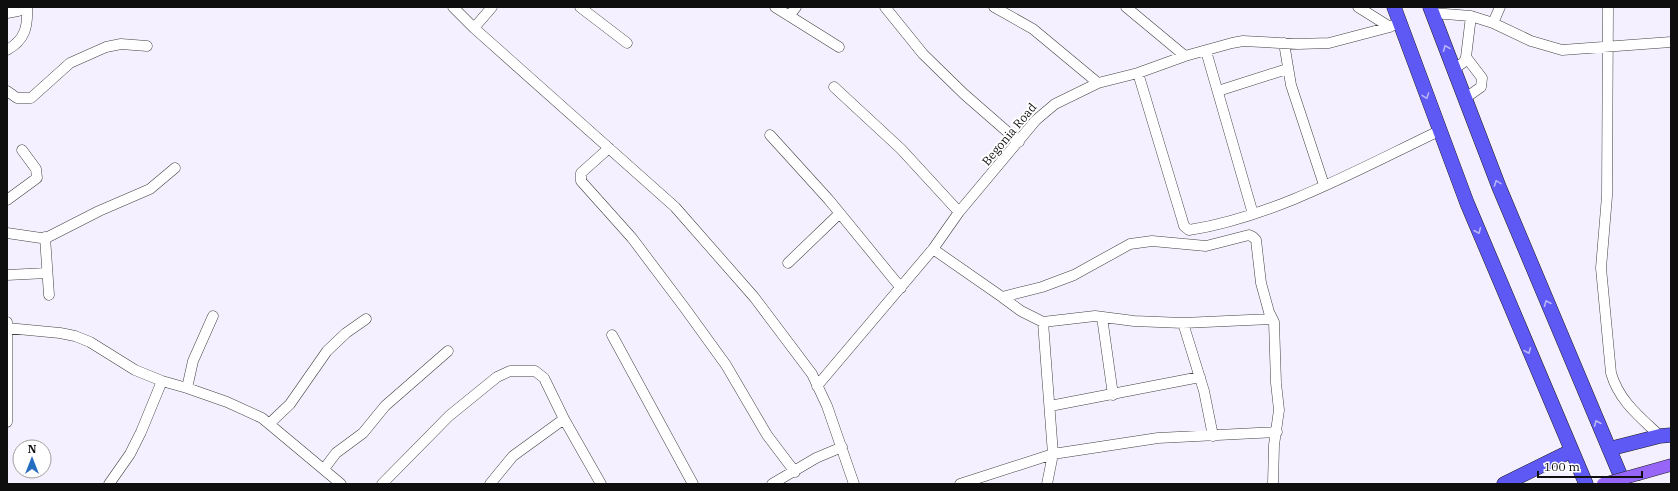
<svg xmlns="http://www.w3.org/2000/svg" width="1678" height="491" viewBox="0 0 1678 491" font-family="'IBM Plex Serif',serif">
	<rect width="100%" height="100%" fill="#f5f0ff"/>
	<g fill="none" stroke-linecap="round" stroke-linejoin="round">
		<defs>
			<path id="minor" d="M453 7 474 28 675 207 754 297 812 374 827 406 854 484
				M580 7 627 43
				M775 7 839 47
				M885 7 923 54 964 94 1019 142
				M994 7 1033 29 1098 83
				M1126 7 1185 56
				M1358 7 1390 27
				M1608 7 1607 196 1601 268 1611 373C1619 401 1640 417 1660 436
				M7 13 18 11 24 7
				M1432 13 1471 16 1493 23 1531 41 1562 50 1671 42
				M789 16 796 7
				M1493 23 1500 7
				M474 28 492 7
				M1284 43 1291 85 1324 185
				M7 50C25 40 28 27 27 7
				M1206 51 1253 214
				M1454 69 1464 62 1466 57 1471 16
				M1138 73 1182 219 1184 226 1189 230C1274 217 1361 168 1439 131
				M834 87 901 149 959 212
				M7 91 17 98H31L70 63 106 47 121 44 147 46
				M1218 91 1287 69
				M1464 99 1481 87 1482 78 1466 57
				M770 135 829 200 901 288
				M609 148 581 173V181L632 238 684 307 726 365 767 435 795 472
				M7 200 37 178 36 169 22 150
				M7 233 41 238 48 237 99 211 150 189 175 168
				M45 237 49 295
				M933 249 1002 297 1021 311 1043 322 1095 316 1134 321 1183 323 1271 319
				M788 263 839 214
				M7 275 47 273
				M1002 297 1042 287 1074 275 1130 244 1152 241 1206 246 1249 235 1253 237 1256 240 1261 283 1269 312 1274 322 1276 383 1279 410 1274 445 1273 484
				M1102 317 1113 395
				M7 322V422
				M1043 322 1053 454 1158 438 1277 432
				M1183 323 1204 391 1213 436
				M7 328 60 333 75 336 90 342 135 370 162 381 187 388 227 402 262 418 341 484
				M612 335 693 484
				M817 386 933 249 959 212 1036 120 1055 104 1098 83 1138 73 1185 56 1232 43 1243 41 1298 44 1329 43 1390 27 1399 22
				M187 388 193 361 213 316
				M1050 406 1200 377
				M270 423 290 404 327 351 346 333 366 319
				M324 469 336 453 363 433 385 406 448 351
				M109 484 130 454 141 432 162 381
				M382 484 449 416 497 377 510 371H535L544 378 564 419 601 484
				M490 484 513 456 564 419
				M772 484 816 458 842 447
				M960 484 1053 454 1047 484"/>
			<path id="major" d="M1639 474 1671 465"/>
			<path id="highway" d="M1394 7 1467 203 1586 484
				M1430 7 1499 187 1624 484
				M1609 449 1660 436 1671 435
				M1504 484 1571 451"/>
		</defs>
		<use href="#minor" stroke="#414141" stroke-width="11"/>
		<use href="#major" stroke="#1f1f1f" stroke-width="13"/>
		<use href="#highway" stroke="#1f1f1f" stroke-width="15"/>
		<use href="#minor" stroke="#fff" stroke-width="10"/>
		<use href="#major" stroke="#9766f9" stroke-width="12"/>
		<use href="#highway" stroke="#5e58f5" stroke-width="14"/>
		<defs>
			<path id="major-bridge" d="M1603 484 1639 474"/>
		</defs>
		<use href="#major-bridge" stroke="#1f1f1f" stroke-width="13" stroke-linecap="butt"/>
		<use href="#major-bridge" stroke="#9766f9" stroke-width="12"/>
	</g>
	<defs><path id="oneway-chevron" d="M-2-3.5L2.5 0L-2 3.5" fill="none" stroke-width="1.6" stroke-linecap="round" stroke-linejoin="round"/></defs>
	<g stroke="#b7b4fa">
		<use href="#oneway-chevron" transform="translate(1446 48) rotate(-112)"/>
		<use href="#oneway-chevron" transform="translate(1426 96) rotate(70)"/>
		<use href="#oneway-chevron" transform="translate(1497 183) rotate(-111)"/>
		<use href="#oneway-chevron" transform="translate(1478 231) rotate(67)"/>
		<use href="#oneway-chevron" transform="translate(1547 303) rotate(-113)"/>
		<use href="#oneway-chevron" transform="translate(1528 351) rotate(67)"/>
		<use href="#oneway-chevron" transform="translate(1597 423) rotate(-113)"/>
	</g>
	<g text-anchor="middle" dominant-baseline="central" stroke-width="4" stroke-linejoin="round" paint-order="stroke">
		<g font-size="12" fill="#0e0e0e" stroke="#fff">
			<text transform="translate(1009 134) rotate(-50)">Begonia Road</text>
		</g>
	</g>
	<rect width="1678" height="491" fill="none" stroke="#0e0e0e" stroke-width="16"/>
	<g transform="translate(32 459)"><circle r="19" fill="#ffffff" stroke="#9f9f9f"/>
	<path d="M0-3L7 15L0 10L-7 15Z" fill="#256dbf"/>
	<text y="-6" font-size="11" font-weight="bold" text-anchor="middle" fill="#0e0e0e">N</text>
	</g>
	<path d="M1538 471v6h104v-6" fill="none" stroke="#0e0e0e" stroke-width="2"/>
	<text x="1544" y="471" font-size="12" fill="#0e0e0e" stroke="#ffffff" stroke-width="3" paint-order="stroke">100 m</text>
</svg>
